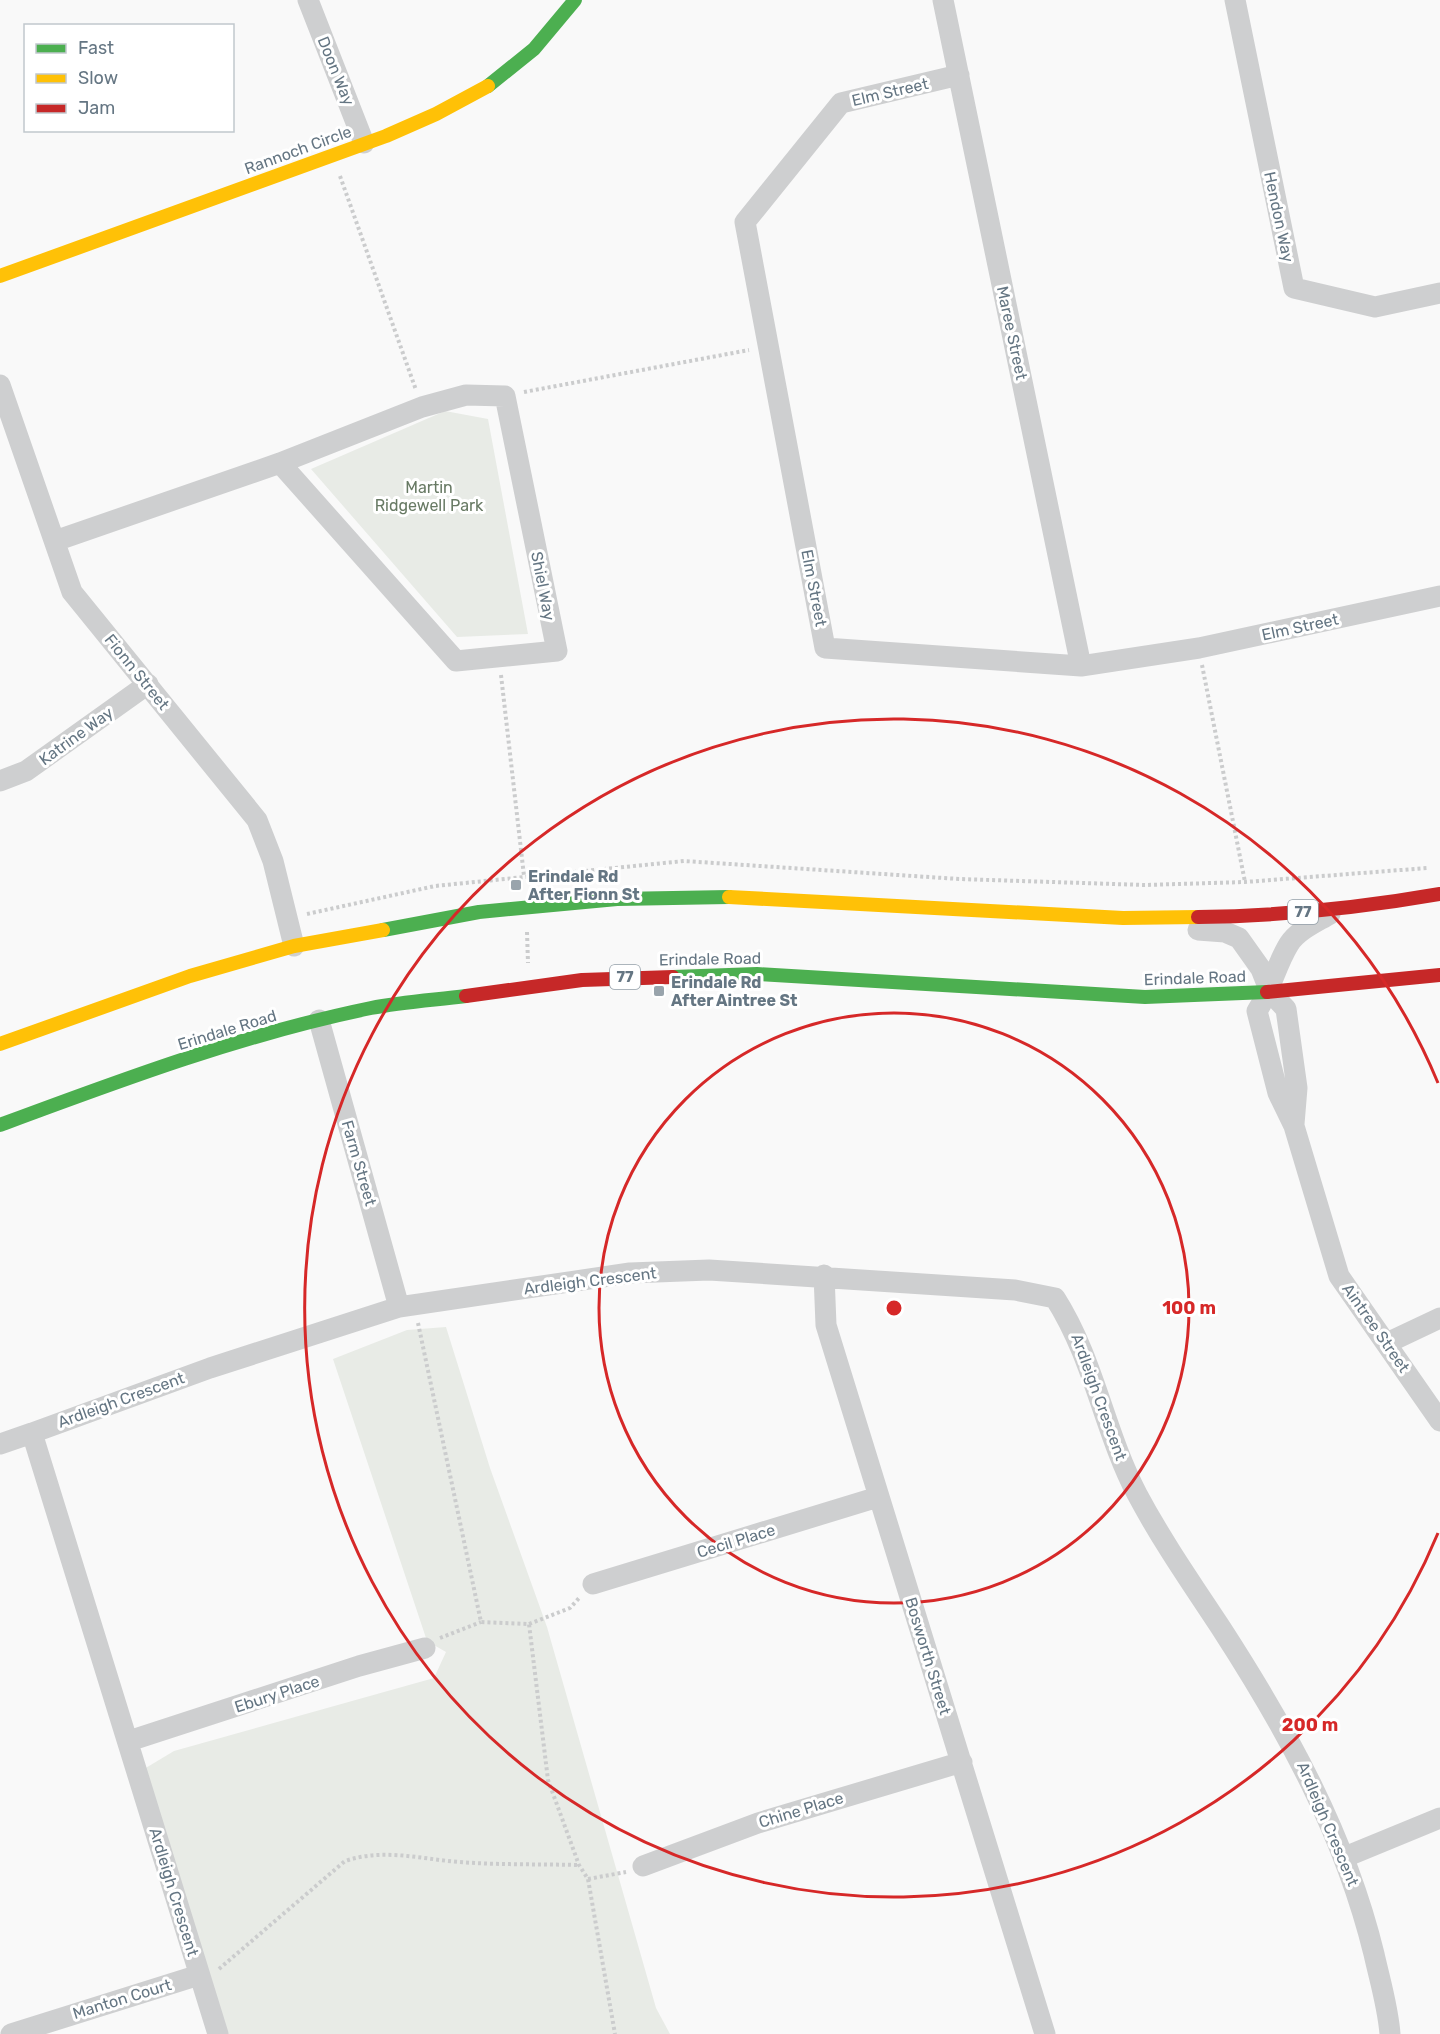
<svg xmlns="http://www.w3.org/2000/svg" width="1440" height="2034" viewBox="0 0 1440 2034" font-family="Rubik,sans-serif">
	<rect width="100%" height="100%" fill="#f9f9f9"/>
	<path fill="#e8ebe6" d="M445 411 488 419 528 634 457 637 311 469Z
		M446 1327 490 1468 547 1627 656 2008 670 2034H222L139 1772 174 1751 434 1678 446 1652 427 1641 333 1359 407 1330Z"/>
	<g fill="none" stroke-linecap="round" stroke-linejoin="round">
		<path stroke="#cbcccd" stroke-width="4" stroke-dasharray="3 3" stroke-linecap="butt" d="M340 176 416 390
			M524 392 749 350
			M1202 665 1245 882
			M501 675 524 876
			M307 914 435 886 684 861 959 879 1145 885 1245 882 1427 868
			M527 932 528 963
			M418 1323 481 1622 529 1624 548 1780 579 1865 588 1879 615 2034
			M529 1624 570 1608 580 1597
			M440 1638 481 1622
			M588 1879 626 1872
			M219 1969 345 1861C384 1848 420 1859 459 1862 499 1865 539 1864 579 1865"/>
		<path stroke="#cecfd0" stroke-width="21" d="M308 0 364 143
			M943 0 1081 666
			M1235 0 1294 288 1375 307 1440 293
			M959 75 841 103 745 222 825 648 1081 666 1199 648 1440 596
			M0 385 72 592 257 820 273 861 294 946
			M55 541 280 463 422 407 466 395 505 396 557 651 456 661 280 463
			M0 781 26 771 148 684
			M1330 914C1317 922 1298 930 1289 944 1276 965 1271 990 1257 1011L1278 1093 1294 1126 1339 1276 1440 1421
			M1198 930 1225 932 1239 938 1261 969 1270 992 1286 1009 1297 1088 1294 1124
			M319 1020 399 1307
			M824 1275 826 1325 1045 2034
			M1387 1343 1440 1318
			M0 1444 32 1433
			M593 1584 878 1497
			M129 1741 359 1666 425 1648
			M1345 1857 1440 1818
			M643 1866 758 1823 962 1762
			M11 2034 199 1975
			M218 2034 32 1433 210 1368 399 1307 630 1273 709 1270 1015 1290 1055 1298C1094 1359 1104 1431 1137 1494 1162 1541 1192 1584 1221 1628 1287 1730 1345 1835 1374 1954 1380 1981 1388 2007 1390 2034"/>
		<path stroke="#4caf50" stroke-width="14" d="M488 86 534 49 575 0
			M383 930 479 912 617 899 729 897
			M673 977 757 974 1145 997 1267 992
			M0 1125C121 1080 244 1034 371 1008 402 1002 434 1000 466 996"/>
		<path stroke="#ffc107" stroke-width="14" d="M0 276 386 136 436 114 488 86
			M729 897 1123 918 1198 917
			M0 1044 190 976 294 946 383 930"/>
		<path stroke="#c62828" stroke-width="14" d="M1198 917C1280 916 1360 908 1440 894
			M1267 992 1440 975
			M466 996 582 980 673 977"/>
	</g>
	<g fill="none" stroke="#d62828" stroke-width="3">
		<circle cx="894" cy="1308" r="295"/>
		<path d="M1438 1533A589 589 0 1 1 1438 1083"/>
	</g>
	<g fill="#99a4ac" stroke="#fff" stroke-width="2">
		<rect x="510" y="879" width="12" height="12" rx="3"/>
		<rect x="653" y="985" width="12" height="12" rx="3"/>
	</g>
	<g text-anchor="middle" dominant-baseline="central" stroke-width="6" stroke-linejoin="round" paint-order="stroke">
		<g fill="#fff" stroke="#939fa8" stroke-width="1.5">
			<rect x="1288" y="900" width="30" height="24" rx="4.5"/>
			<rect x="610" y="965" width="30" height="24" rx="4.5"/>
		</g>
		<g font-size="15" font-weight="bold" fill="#657683">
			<text x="1303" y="912">77</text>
			<text x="625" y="977">77</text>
		</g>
		<g font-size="16" fill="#657683" stroke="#fff">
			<text transform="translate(336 71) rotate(68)">Doon Way</text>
			<text transform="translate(890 92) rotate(-13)">Elm Street</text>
			<text transform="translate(298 150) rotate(-20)">Rannoch Circle</text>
			<text transform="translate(1279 217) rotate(78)">Hendon Way</text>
			<text transform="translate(1012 333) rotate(78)">Maree Street</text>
			<text transform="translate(543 586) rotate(79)">Shiel Way</text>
			<text transform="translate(814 588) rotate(79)">Elm Street</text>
			<text transform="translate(1300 627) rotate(-12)">Elm Street</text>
			<text transform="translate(137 672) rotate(51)">Fionn Street</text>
			<text transform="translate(76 736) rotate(-36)">Katrine Way</text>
			<text transform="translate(710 959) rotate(-1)">Erindale Road</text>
			<text transform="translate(1195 978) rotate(-2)">Erindale Road</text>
			<text transform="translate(227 1030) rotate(-17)">Erindale Road</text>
			<text transform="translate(359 1163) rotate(74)">Farm Street</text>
			<text transform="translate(590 1281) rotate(-7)">Ardleigh Crescent</text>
			<text transform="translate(1376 1328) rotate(55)">Aintree Street</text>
			<text transform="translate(1099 1397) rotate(70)">Ardleigh Crescent</text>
			<text transform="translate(121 1400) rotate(-20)">Ardleigh Crescent</text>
			<text transform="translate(736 1541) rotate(-17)">Cecil Place</text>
			<text transform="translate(928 1656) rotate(73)">Bosworth Street</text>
			<text transform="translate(277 1694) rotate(-18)">Ebury Place</text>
			<text transform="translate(801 1810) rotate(-17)">Chine Place</text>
			<text transform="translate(1328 1824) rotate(67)">Ardleigh Crescent</text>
			<text transform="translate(174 1892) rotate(73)">Ardleigh Crescent</text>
			<text transform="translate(122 1999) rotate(-17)">Manton Court</text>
		</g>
		<g font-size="16" fill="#687a64" stroke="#fff">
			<text x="429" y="487">Martin<tspan x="429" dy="18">Ridgewell Park</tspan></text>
		</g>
		<g font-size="16" font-weight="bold" fill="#657683" stroke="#fff" text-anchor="start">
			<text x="528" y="876">Erindale Rd<tspan x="528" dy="18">After Fionn St</tspan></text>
			<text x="671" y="982">Erindale Rd<tspan x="671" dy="18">After Aintree St</tspan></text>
		</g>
	</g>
	<circle cx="894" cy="1308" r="9" fill="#d62828" stroke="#fff" stroke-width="3"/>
	<g font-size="18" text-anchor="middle" font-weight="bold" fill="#d62828" stroke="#fff" stroke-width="6" stroke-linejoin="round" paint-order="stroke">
		<text x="1189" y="1314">100 m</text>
		<text x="1310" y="1731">200 m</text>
	</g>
	<rect x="24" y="24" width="210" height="108" fill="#ffffff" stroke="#c1c8cd" stroke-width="1.5"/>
	<rect x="36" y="44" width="30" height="9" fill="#4caf50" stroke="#c1c8cd" stroke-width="1.5"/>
	<text x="78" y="54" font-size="18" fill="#657683">Fast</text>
	<rect x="36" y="74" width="30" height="9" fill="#ffc107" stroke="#c1c8cd" stroke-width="1.5"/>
	<text x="78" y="84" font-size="18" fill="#657683">Slow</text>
	<rect x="36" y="104" width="30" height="9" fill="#c62828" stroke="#c1c8cd" stroke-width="1.5"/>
	<text x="78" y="114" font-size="18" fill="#657683">Jam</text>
</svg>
